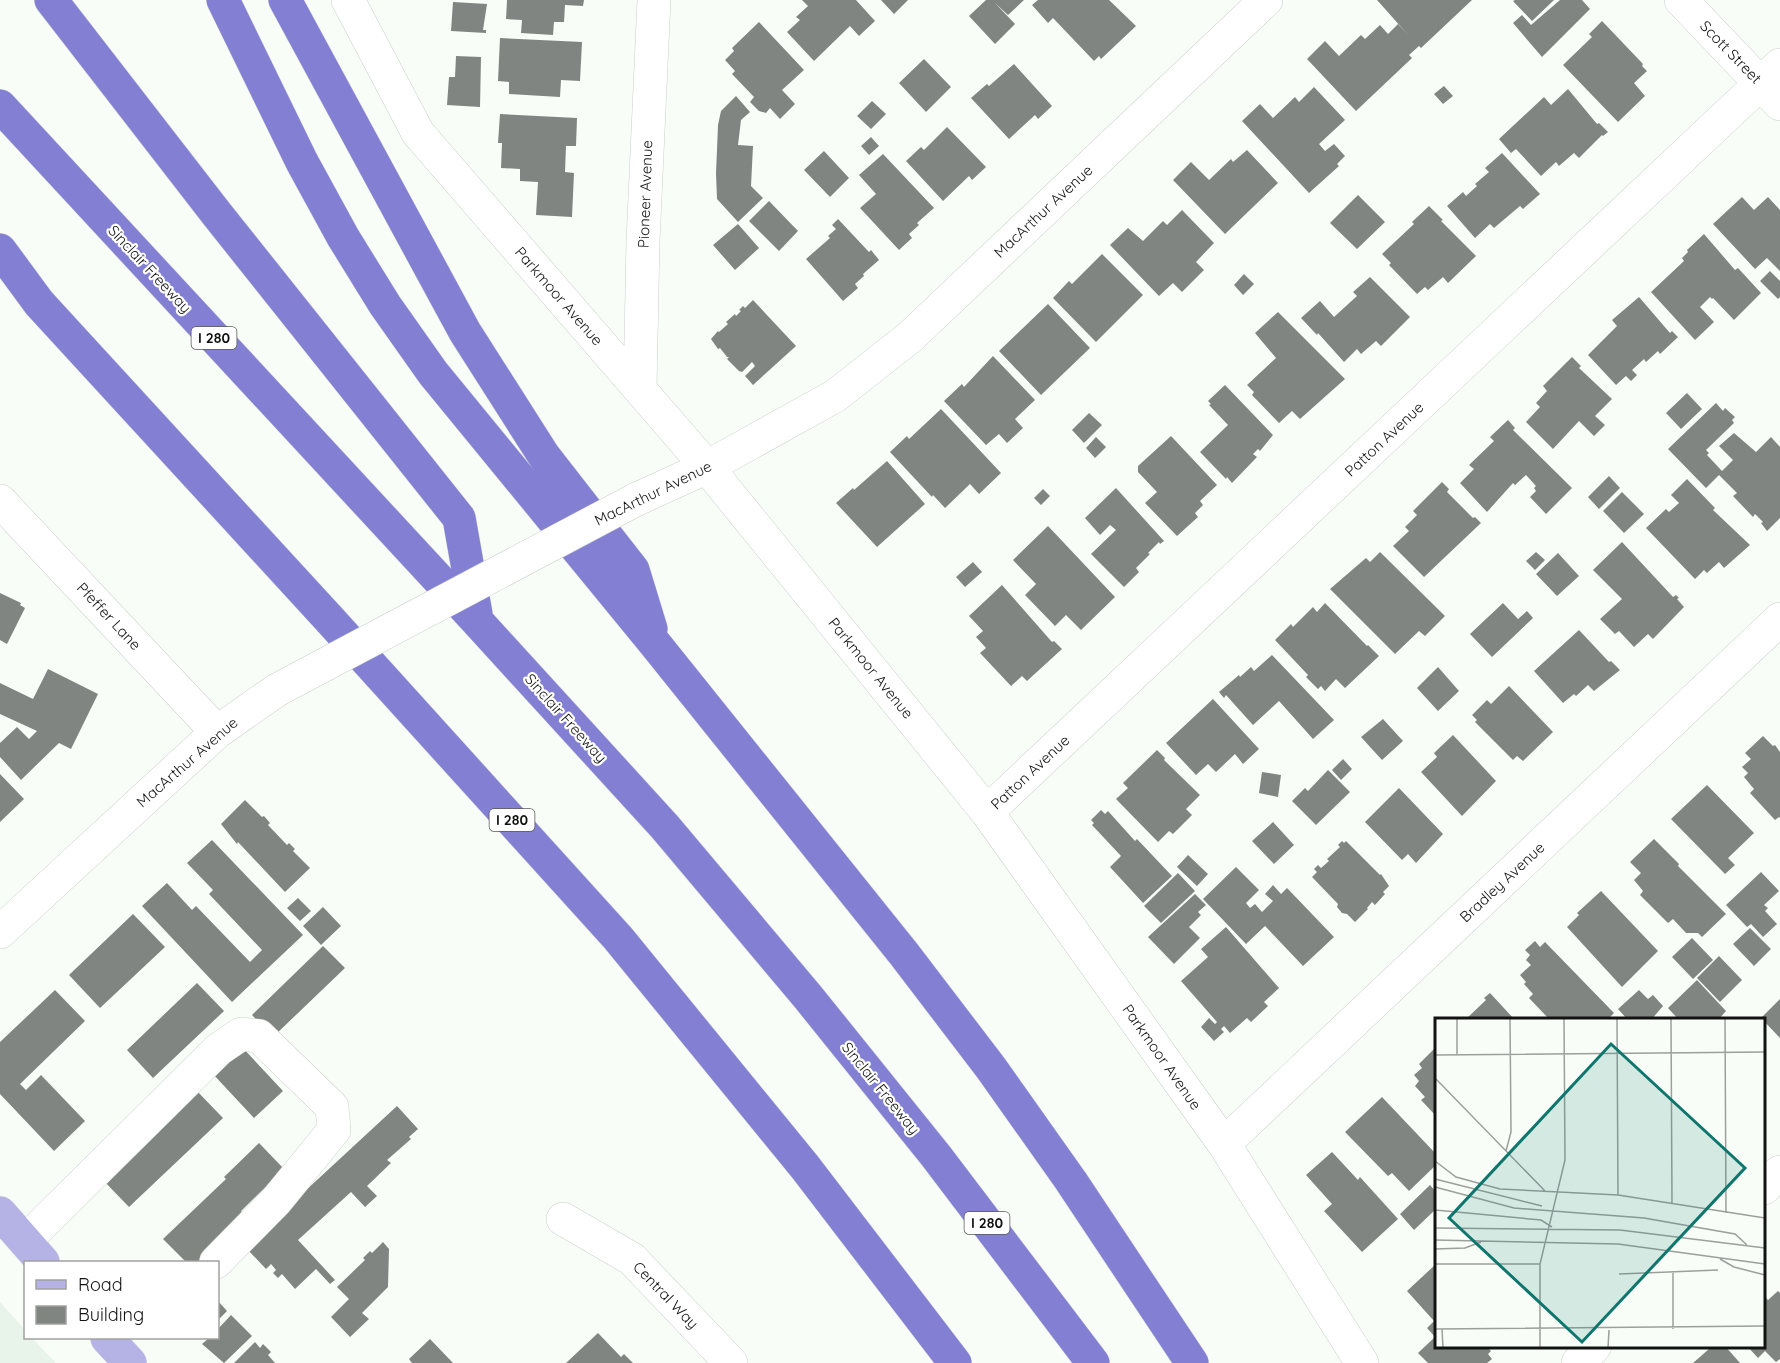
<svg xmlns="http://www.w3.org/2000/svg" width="1780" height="1363" viewBox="0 0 1780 1363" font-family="Quicksand,sans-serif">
	<rect width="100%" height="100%" fill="#f8fdf8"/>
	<path fill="#e8f4ea" d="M0 1302 25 1330 26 1338H32L56 1363H0Z"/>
	<path fill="#808581" d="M507 0H584L583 6 565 5 564 22H554L553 35 521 33 522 20 506 19Z
		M802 0H856L875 21 859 36 850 26 814 61 787 32 800 20 796 17 808 6Z
		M881 0H908L894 14Z
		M986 0H1024L1008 15 995 3 1015 24 995 44 969 16Z
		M1038 0H1109L1136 26 1101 59 1099 56 1094 61 1053 18 1048 23 1032 5Z
		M1377 0H1472L1421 48 1419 46 1409 55 1412 58 1356 111 1307 59 1325 41 1339 56 1361 35 1365 39 1380 25 1388 34 1398 24 1410 37Z
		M1515 0H1554L1532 21 1513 1Z
		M1560 0H1582L1590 9 1542 57 1513 23 1522 15 1531 25Z
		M453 2 487 4 483 30H486V33L451 31Z
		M1602 21 1643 64 1642 66 1647 71 1634 83 1645 96 1618 122 1563 65 1592 37 1589 34Z
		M759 22 804 70 782 90 795 104 780 119 770 108 766 113 759 111 750 102 754 97 732 74 735 71 725 60 734 51 732 48Z
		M500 38 582 42 580 81 561 80 560 97 509 94V82L498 81Z
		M456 56 481 57 480 107 447 105 449 77H455Z
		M924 59 951 87 926 112 899 83Z
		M1014 64 1052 106 1038 119 1035 115 1009 139 971 98 987 84 989 86Z
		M1444 86 1453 96 1443 104 1434 94Z
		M1314 87 1345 120 1319 144 1325 151 1334 144 1345 156 1337 164 1339 166 1309 193 1242 121 1260 104 1273 118 1295 97 1299 102Z
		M1568 89 1597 124 1599 123 1608 132 1603 136 1602 135 1579 158 1574 153 1559 166 1556 162 1541 176 1516 149 1511 153 1499 139 1544 97 1551 105Z
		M736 96 750 112 741 120 738 145 753 146 751 186 763 198 738 222 717 199 716 173 718 125 721 111Z
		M872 101 886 114 871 129 857 116Z
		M500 114 577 118 576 146H566L565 172 574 173 572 217 536 215 538 182 520 181V169L501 168 502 143H498Z
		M947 127 986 167 972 180 969 176 943 201 906 161 921 147 924 150Z
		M871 137 879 146 869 155 861 146Z
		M1247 150 1278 183 1225 234 1173 180 1191 162 1209 180 1231 159 1233 162Z
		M824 151 849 178 830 197 804 170Z
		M1502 153 1540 194 1523 209 1520 206 1494 228 1490 224 1475 238 1447 206 1463 192 1466 196 1477 186 1475 184 1489 172 1485 168Z
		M883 154 934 208 917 223 919 225 909 234 912 238 899 250 860 208 876 194 859 175Z
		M1358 195 1385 222 1357 249 1330 223Z
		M1742 197 1754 210 1768 197 1780 210V271L1767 258 1755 269 1713 224Z
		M769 201 798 231 779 251 749 221Z
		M1429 206 1443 220 1441 221 1476 256 1448 283 1443 277 1428 290 1425 287 1417 294 1389 265 1391 263 1382 254 1414 224 1412 222Z
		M1182 210 1214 243 1196 262 1204 270 1182 292 1173 283 1159 296 1110 245 1128 228 1143 241 1163 221 1167 225Z
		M838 219 869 252 871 250 879 260 863 274 864 276 855 284 858 288 843 301 806 259 830 238 828 236 836 229 832 225Z
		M738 224 759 248 735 270 713 245Z
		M1704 234 1735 270 1738 268 1761 293 1734 320 1713 298 1712 299 1710 297 1700 307 1714 322 1695 340 1651 292 1684 261 1682 258 1688 252 1687 250Z
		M1102 254 1143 295 1096 342 1053 298 1069 281 1072 284Z
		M1770 271 1780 281V297L1778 299 1760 281Z
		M1244 274 1254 284 1243 295 1234 285Z
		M1370 277 1410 317 1381 346 1376 341 1361 354 1357 349 1344 362 1318 333 1317 335 1301 318 1320 301 1334 317 1357 296 1353 292Z
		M1639 297 1670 333 1672 331 1678 337 1660 354 1658 351 1646 362 1644 359 1632 370 1637 375 1631 381 1626 376 1616 385 1588 355 1617 326 1612 320Z
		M753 300 796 346 753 385 745 376 755 366 752 362 742 372 739 371 727 359 729 357H727L720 348 718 349 711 339 718 331 719 332 728 324 726 322 735 314 736 316 741 311 739 310 743 306 745 308Z
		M1048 304 1090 348 1041 395 999 351Z
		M1278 312 1345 379 1300 419 1292 411 1279 423 1252 395 1254 392 1247 385 1276 358 1255 333Z
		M993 356 1035 400 1015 419 1023 428 1007 443 999 434 986 445 944 401 962 384 964 387Z
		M1572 357 1581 366 1579 368 1612 399 1595 416 1605 425 1594 436 1579 421 1553 449 1526 422 1540 407 1536 403 1547 391 1543 386Z
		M1225 385 1273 435 1260 451 1258 449 1253 454 1257 457 1232 483 1227 477 1226 479 1200 452 1228 425 1209 405 1211 404 1208 401Z
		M1687 393 1702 409 1681 429 1666 413Z
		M1716 403 1723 411 1725 408 1735 417 1732 420 1734 423 1706 450 1709 453 1707 455 1722 471 1733 460 1719 446 1734 433 1756 452 1771 437 1780 447V518L1767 531 1761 523 1763 522 1755 514 1753 517 1733 496 1737 493 1719 475 1706 488 1668 449Z
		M941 409 1001 473 979 494 970 484 945 508 933 495 932 497 890 452 907 436 909 439Z
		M1089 413 1102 425 1084 443 1072 430Z
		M1508 420 1515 428 1513 430 1572 488 1546 514 1530 497 1536 491 1534 488 1536 486 1526 475 1515 485 1513 483 1487 512 1460 483 1474 469 1469 465 1494 441 1490 437Z
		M1171 436 1217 485 1200 501 1203 505 1195 513 1198 517 1177 536 1145 503 1157 492 1138 472V466Z
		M1096 437 1106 447 1095 458 1086 448Z
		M887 461 925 504 877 547 836 503 853 488 854 490Z
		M1609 476 1620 488 1599 509 1588 497Z
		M1687 479 1715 508 1713 510 1750 545 1724 568 1719 562 1707 573 1704 570 1695 579 1646 528 1666 509 1669 512 1679 503 1671 495Z
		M1442 482 1449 489 1447 492 1473 518 1475 517 1481 523 1424 577 1393 546 1409 531 1405 527 1417 515 1413 511Z
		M1116 488 1164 541 1160 544 1159 542 1148 553 1150 554 1136 568 1139 572 1124 587 1091 554 1116 530 1110 525 1100 535 1085 518Z
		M1043 489 1050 496 1041 505 1034 498Z
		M1622 492 1644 514 1624 533 1603 511Z
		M1048 526 1115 597 1081 630 1066 615 1055 626 1025 595 1036 584 1013 560Z
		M1622 542 1673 597 1676 595 1679 598 1677 599 1684 607 1653 639 1648 634 1634 647 1619 631 1615 634 1600 619 1622 599 1593 570Z
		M1380 552 1445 616 1425 636 1419 631 1395 654 1330 589 1366 558 1370 562Z
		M1536 552 1545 560 1535 570 1526 561Z
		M1558 553 1579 576 1557 596 1536 574Z
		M973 562 982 572 965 587 956 577Z
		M1002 585 1052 642 1054 641 1062 649 1027 681 1022 676 1011 686 980 653 986 648 976 637 983 631 969 616Z
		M0 593 21 603 20 605 25 608 7 644 0 640Z
		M1325 603 1367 646 1368 645 1379 656 1345 688 1336 679 1325 691 1321 686 1318 689 1306 677 1308 675 1275 640 1291 624 1293 627 1313 607 1317 612Z
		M1503 603 1518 619 1527 611 1533 618 1492 657 1470 634Z
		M1579 630 1609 662 1611 661 1620 670 1594 691 1588 685 1576 696 1574 694 1563 703 1534 671Z
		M1272 655 1334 720 1313 739 1279 701 1253 725 1226 695 1224 698 1219 692 1239 675 1240 677 1251 667 1254 671Z
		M1438 667 1459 691 1438 711 1417 688Z
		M48 669 98 694 71 749 59 743 21 780 0 757V743L17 727 29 739 37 731 0 714V683L33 699Z
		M1509 686 1553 732 1523 761 1517 756 1513 760 1475 722 1477 720 1472 715 1487 700 1491 704Z
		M1213 699 1259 749 1243 764 1235 754 1216 772 1208 764 1196 775 1166 743Z
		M1383 719 1403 741 1382 760 1361 737Z
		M1453 735 1496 781 1462 816 1421 772 1437 757 1434 753Z
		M1763 736 1773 746 1775 745 1780 752V818L1779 817 1775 820 1750 793 1754 789 1744 777 1748 773 1742 767 1751 759 1745 753Z
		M1157 750 1165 758 1164 760 1200 795 1186 809 1192 815 1173 834 1169 831 1158 842 1116 799 1128 788 1123 783Z
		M1343 759 1352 769 1341 780 1332 770Z
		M1328 770 1350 792 1316 825 1292 801 1305 788 1308 791Z
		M1262 772 1281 775 1278 797 1259 793Z
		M0 774 24 799 0 822Z
		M1707 785 1754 833 1728 858 1735 865 1725 874 1671 819Z
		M1399 788 1443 834 1416 863 1408 854 1402 860 1365 822Z
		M245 800 262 817 264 816 270 823 268 825 287 845 289 843 295 849 293 851 310 868 285 892 238 842 237 844 221 824Z
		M1101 810 1105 814 1108 811 1135 841 1137 839 1172 876 1143 903 1110 867 1121 856 1092 825 1094 823 1091 820Z
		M1273 822 1294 845 1274 864 1252 841Z
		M1654 839 1679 864 1678 866 1726 914 1702 937 1698 933H1686L1673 919 1668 923 1640 895 1643 891 1634 880 1641 873 1630 862Z
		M212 840 303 935 232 1002 142 906 167 883 192 910 196 906 250 962 262 950 209 894 213 890 187 863Z
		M1342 841 1344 843 1346 841 1380 875 1381 874 1389 886 1383 892 1385 894 1375 905 1372 902 1367 908 1368 909 1355 922 1347 914 1342 913 1337 907 1338 904 1312 877 1317 872 1314 869 1318 865 1321 868 1329 861 1327 859 1340 847 1338 845Z
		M1188 855 1208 874 1197 886 1177 867Z
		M1236 867 1259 890 1246 903 1250 908 1255 904 1262 912 1273 901 1265 894 1273 885 1281 894 1287 888 1334 937 1303 966 1265 926 1246 944 1203 899Z
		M1761 872 1779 891 1764 905 1768 908 1765 911 1777 924 1763 937 1751 924 1747 927 1726 905Z
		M1178 873 1195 891 1161 923 1144 906Z
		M1601 891 1658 951 1622 987 1567 927 1579 915 1577 913Z
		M1195 894 1206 905 1198 912 1201 915 1189 927 1200 938 1174 964 1148 937Z
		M298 898 311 911 300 921 287 908Z
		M323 907 341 926 321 945 303 926Z
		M133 914 165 947 100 1008 69 975Z
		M1226 927 1279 988 1264 1002 1268 1006 1251 1022 1247 1018 1230 1033 1224 1026 1221 1029 1224 1032 1214 1041 1201 1027 1209 1018 1215 1024 1217 1022 1181 981 1208 957 1201 949Z
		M1750 928 1771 949 1754 966 1733 944Z
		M1692 938 1713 960 1693 979 1672 957Z
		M1535 941 1540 947 1545 942 1614 1013 1607 1020H1550L1529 998 1533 994 1524 984 1526 982 1520 975 1531 965 1526 960 1530 955 1525 950Z
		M323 946 345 968 273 1037 252 1015Z
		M1719 956 1742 980 1720 1002 1697 978Z
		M1697 980 1726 1011 1718 1020H1679L1668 1008Z
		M197 983 224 1011 153 1078 127 1050Z
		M55 990 85 1021 20 1084 26 1090 41 1075 85 1121 54 1151 0 1094V1042Z
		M1639 990 1648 999 1653 995 1663 1006 1651 1020H1628L1618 1009Z
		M1490 993 1515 1020H1465L1486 1000 1484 998Z
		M1780 999V1038L1761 1018Z
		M241 1046 283 1091 254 1118 212 1073Z
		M1436 1047V1116L1421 1100 1425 1097 1415 1086 1419 1081 1414 1075 1422 1068 1419 1064Z
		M195 1089 223 1118 129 1207 101 1178Z
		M1382 1097 1436 1154V1165L1409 1191 1392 1173 1388 1176 1345 1132Z
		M397 1106 418 1129 409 1137 411 1139 387 1160 391 1163 367 1186 377 1196 365 1207 351 1192 298 1240 335 1280 330 1284 316 1269 295 1289 282 1274 278 1278 273 1273 276 1270 271 1264 266 1269 248 1250 250 1242Z
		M259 1143 284 1169 241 1211 251 1221 208 1262H186L163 1239 226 1179 224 1177Z
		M1332 1152 1358 1180 1360 1177 1398 1219 1362 1252 1324 1211 1332 1204 1306 1175Z
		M1430 1185 1436 1192V1209L1414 1230 1400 1214Z
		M383 1242 389 1249 388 1287 362 1313 369 1319 350 1337 331 1317 349 1299 337 1287 365 1260 363 1258 370 1251 372 1253Z
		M1436 1264V1346H1486L1491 1351 1488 1354 1492 1359 1487 1363H1428L1418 1353 1435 1337 1427 1328 1434 1321 1407 1291Z
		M1778 1291 1780 1293V1359L1776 1362 1765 1351 1758 1358 1747 1346H1764V1296L1768 1300Z
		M218 1301 227 1311 218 1320Z
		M231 1315 252 1336 224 1363 202 1344 209 1338H218V1329Z
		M598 1333 621 1357 624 1354 633 1363H566Z
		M430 1339 453 1363H412L409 1359Z
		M255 1342 260 1348 263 1344 271 1352 268 1355 275 1363H234Z
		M1707 1346H1725L1740 1363H1693L1709 1349Z"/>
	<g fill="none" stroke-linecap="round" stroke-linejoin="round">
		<defs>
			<path id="minor" d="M348 0 418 133 707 467 987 812 1224 1144 1362 1363
				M1681 0 1780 104
				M640 389 643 241 654 0
				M635 500 707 467 835 396 910 337 1266 0
				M0 501 217 732
				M987 812 1780 65
				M0 932 217 732 277 690
				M1224 1144 1780 619
				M1764 1188 1780 1172
				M563 1219 632 1259 731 1363
				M25 1241 219 1049 241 1034 259 1036 332 1107 334 1130 276 1201 216 1262
				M1578 1363 1595 1346"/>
			<path id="major" d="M0 1213 43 1262
				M107 1338 130 1363"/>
			<path id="highway" d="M51 0 216 213 459 518 476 614
				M223 0 302 162 343 237 385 305 433 373 656 645 904 954 991 1068 1071 1181 1192 1363
				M285 0 465 332 544 456 633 570 651 629
				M0 106 477 621 665 827 808 997 936 1156 1093 1363
				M0 250 39 303 331 621 618 938 805 1167 955 1363"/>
		</defs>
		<use href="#minor" stroke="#cad0cb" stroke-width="34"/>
		<use href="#major" stroke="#d9d9d9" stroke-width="34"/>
		<use href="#highway" stroke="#d9d9d9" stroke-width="34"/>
		<use href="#minor" stroke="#fff" stroke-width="33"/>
		<use href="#major" stroke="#b5b3e5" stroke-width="33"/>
		<use href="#highway" stroke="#8380d3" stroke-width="33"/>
		<defs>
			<path id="minor-bridge" d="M277 690 635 500"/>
		</defs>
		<use href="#minor-bridge" stroke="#cad0cb" stroke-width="34" stroke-linecap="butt"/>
		<use href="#minor-bridge" stroke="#fff" stroke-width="33"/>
	</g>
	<g text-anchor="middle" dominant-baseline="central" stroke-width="4.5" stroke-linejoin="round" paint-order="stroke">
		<g fill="#fff" stroke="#585a58" stroke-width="1.5">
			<rect x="191.5" y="327" width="45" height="22" rx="4.5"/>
			<rect x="489.5" y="809" width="45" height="22" rx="4.5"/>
			<rect x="964.5" y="1212" width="45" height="22" rx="4.5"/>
		</g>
		<g font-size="14" font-weight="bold" fill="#111311">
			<text x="214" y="338">I 280</text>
			<text x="512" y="820">I 280</text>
			<text x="987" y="1223">I 280</text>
		</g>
		<g font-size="15" fill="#111311" stroke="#fff">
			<text transform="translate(1731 52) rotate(46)">Scott Street</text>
			<text transform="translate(645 194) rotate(-88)">Pioneer Avenue</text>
			<text transform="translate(1043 211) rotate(-43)">MacArthur Avenue</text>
			<text transform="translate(150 269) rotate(47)">Sinclair Freeway</text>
			<text transform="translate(559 296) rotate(49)">Parkmoor Avenue</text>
			<text transform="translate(1384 439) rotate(-43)">Patton Avenue</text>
			<text transform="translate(653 493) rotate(-26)">MacArthur Avenue</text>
			<text transform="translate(109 616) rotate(47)">Pfeffer Lane</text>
			<text transform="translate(871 668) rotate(51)">Parkmoor Avenue</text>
			<text transform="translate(566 718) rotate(48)">Sinclair Freeway</text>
			<text transform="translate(187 762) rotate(-41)">MacArthur Avenue</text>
			<text transform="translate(1030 772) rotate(-43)">Patton Avenue</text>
			<text transform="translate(1502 882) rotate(-43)">Bradley Avenue</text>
			<text transform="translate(1162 1057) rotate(55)">Parkmoor Avenue</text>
			<text transform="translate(881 1088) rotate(51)">Sinclair Freeway</text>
			<text transform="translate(666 1295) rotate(46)">Central Way</text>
		</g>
	</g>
	<g transform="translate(1435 1018)">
		<rect width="330" height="330" fill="#f8fdf8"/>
		<path fill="none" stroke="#9c9f9c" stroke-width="1.5" d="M22 0V36M182 0 183 177M236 0 237 185M290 0 291 195M0 37 330 34M0 60 110 173M71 133 76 114 75 0M0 143 21 159 65 171 183 177 330 200M0 161 107 188M0 169 79 190 209 200 300 216 312 227M0 192 106 202 117 209M0 210 185 212 330 230M0 222 183 226 330 246M0 231 30 230 46 224M285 241 299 249 330 257M0 246H105M238 253V311M184 256 283 252M0 311 330 308M7 311 8 330M105 330V246L130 142 129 0M173 330 174 312"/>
		<path fill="#0f766e" fill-opacity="0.15" stroke="#0f766e" stroke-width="3" d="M176 26 310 150 147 324 14 200Z"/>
		<rect width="330" height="330" fill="none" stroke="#111311" stroke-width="3"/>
	</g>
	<rect x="24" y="1261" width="195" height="78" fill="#ffffff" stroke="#a0a1a0" stroke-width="1.5"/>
	<rect x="36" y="1280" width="30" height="9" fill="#b5b3e5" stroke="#a0a1a0" stroke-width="1.5"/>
	<text x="78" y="1291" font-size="18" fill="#111311">Road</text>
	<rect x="36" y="1306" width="30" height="18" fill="#808581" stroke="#a0a1a0" stroke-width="1.5"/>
	<text x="78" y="1321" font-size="18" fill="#111311">Building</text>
</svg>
